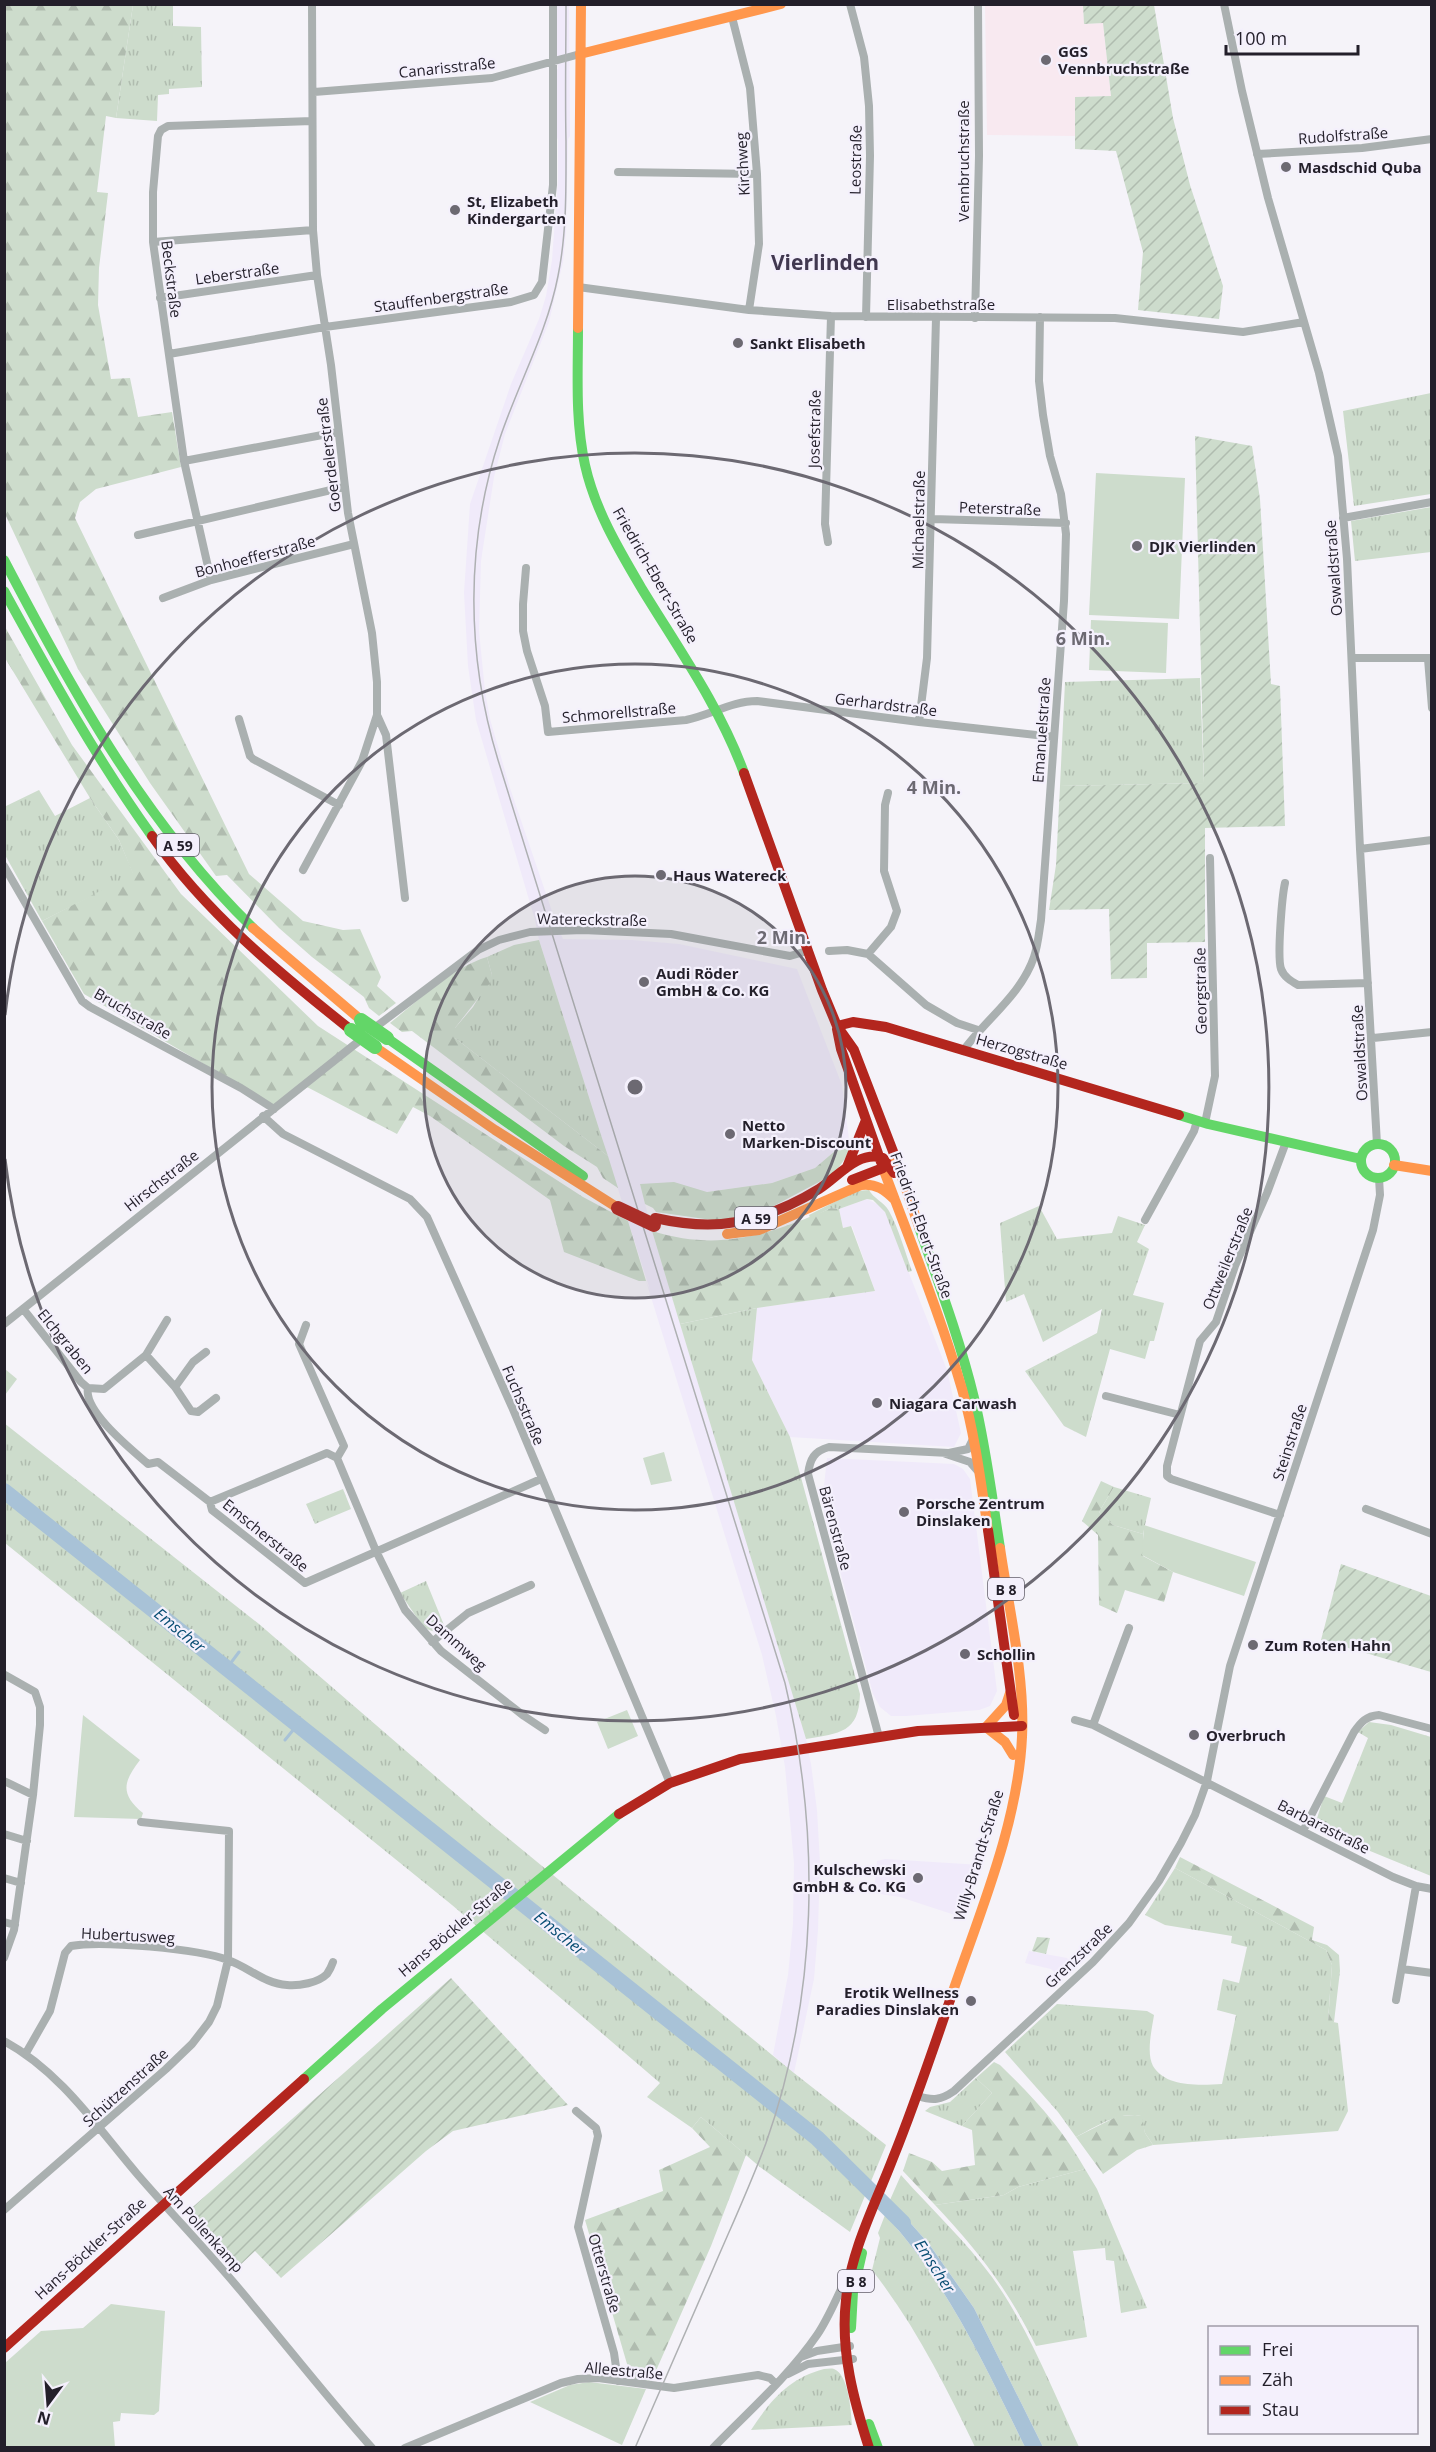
<svg xmlns="http://www.w3.org/2000/svg" width="1436" height="2452" viewBox="0 0 1436 2452" font-family="'Open Sans',sans-serif">
	<defs>
		<pattern id="grass-tufts" width="24" height="20" patternUnits="userSpaceOnUse" patternTransform="scale(1.5)"><rect width="24" height="20" fill="#cddccc"/><path d="M3 7l-1-3M5 7V3M7 7l1-3M15 17l-1-3M17 17v-4M19 17l1-3" fill="none" stroke="#b0bcaf"/></pattern>
		<pattern id="forest-firs" width="22" height="20" patternUnits="userSpaceOnUse" patternTransform="scale(1.5)"><rect width="22" height="20" fill="#cddccc"/><path d="M5 1l3.5 6h-7zM16 11l3.5 6h-7z" fill="#b0bcaf"/></pattern>
		<pattern id="garden-furrows" width="10" height="10" patternUnits="userSpaceOnUse" patternTransform="scale(1.5)"><rect width="10" height="10" fill="#cddccc"/><path d="M-1 1l2-2M0 10L10 0M9 11l2-2" fill="none" stroke="#b0bcaf"/></pattern>
	</defs>
	<rect width="100%" height="100%" fill="#f5f3f9"/>
	<path fill="#f0eafa" d="M557 5H569L570 136 568 139 566 231 563 262 549 322 505 434 494 477 481 561 479 631 485 691 490 719 510 788 556 923 563 939 632 940 679 944 797 969 842 1085 849 1139 815 1168 772 1183 707 1192 640 1184 652 1231 806 1739 811 1764 817 1810 820 1863 818 1930 814 1979 794 2073 773 2055 788 1975 793 1924 794 1863 785 1767 776 1716 762 1655 646 1281 650 1290 539 940 535 920 476 720 468 666 464 593 470 504 511 384 539 319 546 296 552 260 558 180V140L555 131 556 70 558 69 555 29Z
		M867 1199 881 1206 885 1212 947 1370 961 1433 954 1447 790 1437 752 1360 757 1308 875 1291 852 1226 843 1228 839 1209Z
		M827 1458 954 1464 963 1469 970 1479 997 1691 990 1706 979 1710 906 1716H891L880 1707 873 1694 822 1504Z
		M885 1859 981 1865 964 1918 900 1897 874 1893 877 1861Z
		M1029 1951 1067 1958 1076 1967 1061 1979 1051 1969 1025 1963Z"/>
	<path fill="#f8e9f0" d="M985 5H1083L1084 24 1103 23 1111 96 1075 97V136L987 135Z"/>
	<path fill="url(#grass-tufts)" d="M133 5H182H173V26L201 27 202 87 169 89V94L158 95 157 121 116 118Z
		M1431 393V494L1354 506 1343 411Z
		M1431 507V552L1355 561 1351 521Z
		M1200 678 1204 783 1060 786 1065 682Z
		M39 790 55 816 90 798 119 840 134 875 42 921 5 855 4 807Z
		M539 940 601 1135 608 1156 455 1038V1028L473 1007 492 975 487 957 514 945Z
		M869 1190C873 1198 884 1202 889 1211 899 1229 905 1252 912 1271L908 1272 885 1212 873 1200 867 1199 839 1209 831 1208 810 1218 809 1215 856 1191Z
		M1039 1206 1057 1239 1112 1233 1118 1216 1145 1225 1137 1242 1149 1249 1133 1295 1164 1303 1154 1341H1150L1145 1359 1110 1349 1086 1437 1064 1426 1025 1371 1097 1333 1102 1309 1043 1342 1024 1294 1006 1302 1000 1223Z
		M757 1308 752 1360 790 1437 860 1694C859 1733 840 1733 806 1739L680 1324Z
		M4 1423 259 1624 486 1820 794 2073 886 2145 850 2232 760 2167 701 2117 692 2128 647 2097 660 2083 452 1905 5 1543Z
		M1114 1487 1151 1498 1143 1534 1113 1525 1099 1512Z
		M343 1489 351 1509 315 1524 306 1504Z
		M426 1581 444 1625 435 1632 424 1628 400 1593Z
		M1369 1722 1391 1725 1431 1737V1876L1314 1828 1324 1796 1342 1803 1368 1738 1358 1732Z
		M1175 1868 1326 1950 1332 1965 1328 2021 1338 2023 1348 2111 1338 2131 1153 2145 1145 2133 1141 2116C1118 2111 1096 2127 1076 2137L1058 2112 1005 2052 1057 2004 1147 2011 1154 2015C1152 2029 1146 2053 1153 2066 1166 2088 1201 2085 1222 2084L1236 2015 1217 2010 1222 1983 1223 1979 1239 1983 1247 1947 1231 1943 1232 1936 1165 1925 1145 1915Z
		M976 2078 992 2093 962 2126 925 2111 930 2107 950 2102Z
		M1085 2169 1097 2189 1147 2308 1121 2313 1114 2261 1106 2260 1105 2248 1073 2251 1087 2337 1036 2346C1007 2288 979 2252 935 2205L1004 2195 1018 2187Z
		M901 2175C931 2209 965 2240 992 2277 1028 2327 1053 2391 1079 2447H1043L974 2308 929 2244 890 2200Z
		M885 2215C947 2282 985 2366 1025 2447H975C945 2385 915 2325 872 2270L880 2238 878 2233Z
		M824 2369C827 2369 831 2368 834 2369 849 2375 851 2412 852 2425L751 2430C770 2401 789 2378 824 2369Z"/>
	<path fill="url(#forest-firs)" d="M4 5H133L116 118 106 116 97 192 108 193 99 268 98 305 111 379 130 378 138 417 172 412 181 467 96 489 80 502 75 518 249 874 303 921 343 930 360 929 381 977 377 986 396 1003 379 1016 369 1008 364 997 312 957 279 928 227 875 216 876 150 783 78 669 5 514Z
		M4 625 72 745 181 894 318 1026 583 1197 628 1221 646 1281H639L564 1252 550 1200 430 1116 413 1107 397 1134 307 1087 279 1108 84 994 42 921 133 874 119 840 90 798 5 658Z
		M487 957 492 975 490 983 455 1028V1038L608 1156 618 1188 603 1178 597 1167 564 1146 412 1031 402 1032 390 1023C419 1000 451 968 487 957Z
		M849 1139 854 1146 834 1174 768 1209 719 1221 656 1212 653 1208 645 1204 640 1184 674 1182 707 1192 772 1183 815 1168Z
		M831 1208 839 1209 843 1228 851 1226 875 1291 757 1308 680 1324 652 1231C720 1252 768 1235 831 1208Z
		M1101 1481 1114 1487 1099 1512 1113 1525 1143 1534V1556L1173 1572 1164 1602 1125 1590 1117 1613 1099 1605 1098 1535 1082 1521Z
		M1180 1857 1314 1927 1312 1940 1327 1945 1339 1955 1340 1971 1334 2022H1328L1332 1965 1326 1950 1175 1868Z
		M994 2062 1000 2065C1033 2097 1062 2128 1085 2169L1018 2187 1004 2195 935 2205 903 2171 909 2153 932 2162 942 2171 975 2165 972 2130 962 2126 992 2093 976 2078Z
		M1135 2115 1142 2116 1145 2133 1153 2145 1137 2150 1103 2174 1076 2137 1118 2116Z
		M701 2117 746 2155 711 2246 651 2382 632 2381 585 2220 663 2191 659 2170 710 2147 692 2128Z"/>
	<path fill="#cddccc" d="M1096 473 1185 478 1179 619 1089 615Z
		M1091 620 1168 623 1166 673 1089 670Z
		M5 1369 17 1379 5 1395Z
		M664 1452 672 1481 651 1485 643 1458Z
		M1144 1525 1256 1562 1244 1596 1173 1572 1142 1555Z
		M627 1710 638 1736 608 1749 597 1722Z
		M83 1715 140 1760C123 1782 120 1794 143 1813L141 1819 74 1817Z
		M111 2304 165 2311 159 2411 154 2415 121 2413 120 2421 113 2422 115 2447H5V2363L41 2331 83 2328Z
		M589 2382 646 2389 622 2445 530 2402 570 2385Z"/>
	<path fill="url(#garden-furrows)" d="M1083 5H1154L1173 118 1190 185 1223 286 1219 319 1138 310 1143 252 1116 151 1075 149V97L1111 96 1103 23 1084 24Z
		M1195 436 1252 446 1260 499 1271 684 1280 686 1285 826 1205 828V942L1147 943V978L1111 979 1109 909 1049 910 1056 865 1060 786 1204 783Z
		M1341 1564 1431 1596V1672L1321 1640Z
		M1037 1937 1050 1938 1046 1954 1032 1951Z
		M451 1978 568 2105 453 2131 426 2151 281 2278 255 2251 236 2269 186 2213Z"/>
	<path fill="#a8c2d7" d="M890 2200 929 2244 974 2308 1043 2447H1025C985 2366 947 2282 885 2215Z"/>
	<g fill="none" stroke-linecap="round" stroke-linejoin="round">
		<path stroke="#a8c2d7" stroke-width="3" d="M227 1668 239 1652
			M285 1740 298 1724"/>
		<path stroke="#a8c2d7" stroke-width="16" d="M4 1491 817 2138 903 2223"/>
		<path stroke="#aab0b0" stroke-width="8" d="M312 4 313 230 317 275 331 365 348 513 372 633 377 682V715L386 735 405 898
			M850 4 864 57 869 106 870 156 866 317
			M1224 4 1242 91 1268 198 1319 373 1338 456 1347 559 1360 849 1377 1144
			M732 17 750 88 757 174 759 244 749 310
			M314 92 492 78 580 54
			M1257 154 1362 148 1432 139
			M618 172 757 174
			M153 242 313 230
			M578 287 749 310 831 316 1115 318 1243 332 1304 322
			M160 298 317 275
			M975 318 979 156 978 4
			M169 354 325 327 511 302 534 295 542 282 553 185V4
			M184 461 338 432
			M1343 518 1432 502
			M932 519 1066 523
			M138 535 344 487
			M828 542 825 524 831 316
			M526 568 523 604V631L527 651 545 706 548 732 686 720C711 715 732 701 757 701L919 722 1054 737
			M211 580 184 461 153 242V192L158 136 161 130 168 126 312 121
			M163 598 211 580 354 544
			M1352 658H1432
			M1428 659 1432 708
			M239 719 250 756 253 759 339 805
			M919 722 927 658 936 318
			M1360 849 1432 840
			M4 866 82 1001 90 1007 241 1088 274 1109
			M303 870 362 761 377 715
			M1285 883C1282 896 1277 957 1281 969 1284 977 1291 981 1298 985L1368 983
			M829 951 847 950 868 954 926 1005 957 1023 978 1030
			M868 954 891 927 897 911 884 871 885 805 888 793
			M373 1029 478 950 499 940 530 932 583 930 671 934 790 956 807 951
			M1373 1038 1432 1032
			M963 1051C986 1019 1021 995 1034 957 1038 945 1039 932 1041 920L1064 601 1066 534 1061 494 1050 456 1043 415 1039 381 1040 317
			M263 1116 283 1134 410 1199 427 1217 512 1407 670 1783
			M1205 1123 1215 1076 1210 858
			M1145 1220 1194 1131 1197 1121
			M24 1310 81 1382 88 1388 104 1389 146 1355 167 1320
			M4 1324 364 1037
			M306 1325 299 1344 344 1446 337 1458
			M146 1355 175 1387 193 1362 206 1352
			M175 1387 191 1411 198 1412 216 1398
			M88 1388C83 1411 132 1450 148 1464L158 1462 210 1502 212 1510 305 1583 541 1479
			M1106 1396 1180 1415
			M946 1454 970 1462 977 1470
			M210 1502 327 1453 337 1458 376 1551 405 1610 441 1651 524 1716 545 1730
			M1366 1509 1432 1534
			M1280 1515 1171 1479 1167 1476V1466L1200 1341 1216 1322 1235 1266 1267 1193 1286 1142
			M432 1642 468 1613 531 1585
			M1075 1720 1093 1725 1393 1877 1416 1886 1432 1889
			M1093 1725 1129 1628
			M879 1737 808 1474C810 1459 814 1451 829 1447L949 1453 968 1449 973 1439
			M4 1781 33 1795
			M1303 1831 1354 1732C1361 1722 1366 1716 1379 1715L1432 1729
			M4 1834 27 1841
			M4 1878 21 1883
			M4 1922 15 1925
			M4 1958 14 1930 33 1795 40 1725V1707L35 1692 5 1675
			M1402 1969 1432 1973
			M1396 2000 1416 1886
			M4 2041C61 2072 97 2127 138 2175 177 2220 218 2262 255 2308 294 2355 331 2402 372 2448
			M26 2053 50 2011 65 1953 71 1946C101 1940 199 1949 228 1960 248 1967 265 1984 287 1985 299 1986 318 1983 327 1974 329 1971 332 1965 333 1962
			M918 2096C933 2101 941 2100 954 2091L1093 1962 1129 1923 1159 1881 1181 1843 1195 1815 1207 1781 1230 1666 1373 1230 1380 1195 1379 1178
			M576 2111 596 2128 598 2136 578 2227 614 2353 618 2381
			M4 2210 166 2069 192 2044 209 2022 217 2006 228 1960 229 1831 141 1822
			M801 2357 817 2351 850 2346
			M788 2374 808 2364 853 2359
			M405 2448 561 2383 578 2379 598 2378 674 2388 758 2375 770 2378 776 2384
			M713 2448C749 2411 788 2377 817 2335 828 2319 836 2299 845 2281"/>
		<path stroke="#63d668" stroke-width="10" d="M578 328C578 374 575 420 585 465 595 510 619 550 642 589 678 648 720 707 744 773
			M4 560C73 692 145 823 253 928
			M4 591C50 675 96 758 152 836
			M387 1038 583 1176
			M1179 1115 1208 1124 1361 1159
			M1361 1161a17 17 0 1 1 34 0a17 17 0 1 1-34 0Z
			M919 1227C939 1284 960 1340 974 1398 986 1447 992 1498 1000 1548
			M304 2079 382 2009 619 1814
			M851 2328 853 2292 862 2253
			M869 2424 878 2448"/>
		<path stroke="#ff974d" stroke-width="10" d="M580 54 781 4
			M578 328 581 4
			M253 928 361 1020
			M375 1047 495 1130 618 1208
			M894 1154 919 1227
			M889 1162 883 1168C910 1241 940 1314 962 1389 975 1435 981 1483 988 1530
			M1394 1165 1432 1171
			M727 1234 759 1230 861 1185C876 1183 885 1190 895 1200
			M1010 1693 1006 1705 986 1727 1005 1742 1013 1755
			M950 2000C978 1917 1018 1825 1022 1737 1025 1675 1009 1610 1000 1548"/>
		<path stroke="#b3261e" stroke-width="10" d="M744 773 822 990 837 1026 854 1050 894 1154
			M152 836C206 913 278 972 351 1030
			M837 1026 853 1022 886 1027 1179 1115
			M837 1029 841 1049 881 1162
			M847 1167 866 1120
			M852 1180 883 1168
			M655 1218C691 1226 725 1228 760 1216 781 1210 801 1200 819 1189 838 1177 858 1150 883 1158L894 1173
			M988 1530 1014 1715
			M619 1814 670 1783 740 1759 918 1731 1022 1726
			M4 2348 304 2079
			M869 2448C854 2401 840 2351 846 2300 851 2250 875 2205 893 2158 914 2106 932 2053 950 2000"/>
		<path stroke="#aeb0b2" stroke-width="1.5" d="M566 4C566 50 565 95 566 141 566 186 567 232 558 276 547 333 518 384 500 438 465 543 466 655 498 760L785 1683C821 1835 818 1996 766 2143 750 2186 731 2227 713 2269 687 2328 661 2388 635 2448"/>
		<path stroke="#63d668" stroke-width="14" d="M361 1020 387 1038
			M351 1030 375 1047"/>
		<path stroke="#b3261e" stroke-width="14" d="M618 1208 654 1225"/>
	</g>
	<circle cx="635" cy="1087" r="211" fill="#6c6972" fill-opacity=".12"/>
	<g fill="none" stroke="#6c6972" stroke-width="3">
		<circle cx="635" cy="1087" r="211"/>
		<circle cx="635" cy="1087" r="423"/>
		<path d="M5 1015A634 634 0 1 1 5 1159"/>
	</g>
	<g fill="#6c6972" stroke="#f4f0fc" stroke-width="2">
		<circle cx="1046" cy="60" r="6"/>
		<circle cx="1286" cy="167" r="6"/>
		<circle cx="455" cy="210" r="6"/>
		<circle cx="738" cy="343" r="6"/>
		<circle cx="1137" cy="546" r="6"/>
		<circle cx="661" cy="875" r="6"/>
		<circle cx="644" cy="982" r="6"/>
		<circle cx="730" cy="1134" r="6"/>
		<circle cx="877" cy="1403" r="6"/>
		<circle cx="904" cy="1512" r="6"/>
		<circle cx="1253" cy="1645" r="6"/>
		<circle cx="965" cy="1654" r="6"/>
		<circle cx="1194" cy="1735" r="6"/>
		<circle cx="918" cy="1878" r="6"/>
		<circle cx="971" cy="2001" r="6"/>
	</g>
	<g text-anchor="middle" dominant-baseline="central" stroke-width="4.5" stroke-linejoin="round" paint-order="stroke">
		<g fill="#f4f0fc" stroke="#625e69" stroke-width="1.5">
			<rect x="157" y="834" width="42" height="22" rx="4.5"/>
			<rect x="735" y="1207" width="42" height="22" rx="4.5"/>
			<rect x="988" y="1578" width="36" height="22" rx="4.5"/>
			<rect x="838" y="2270" width="36" height="22" rx="4.5"/>
		</g>
		<g font-size="14" font-weight="bold" fill="#231f2a">
			<text x="178" y="845">A 59</text>
			<text x="756" y="1218">A 59</text>
			<text x="1006" y="1589">B 8</text>
			<text x="856" y="2281">B 8</text>
		</g>
		<g font-size="15" font-weight="bold" fill="#231f2a" stroke="#f4f0fc" text-anchor="start">
			<text x="1058" y="51">GGS<tspan x="1058" dy="17">Vennbruchstraße</tspan></text>
			<text x="1298" y="167">Masdschid Quba</text>
			<text x="467" y="201">St, Elizabeth<tspan x="467" dy="17">Kindergarten</tspan></text>
			<text x="750" y="343">Sankt Elisabeth</text>
			<text x="1149" y="546">DJK Vierlinden</text>
			<text x="673" y="875">Haus Watereck</text>
			<text x="656" y="973">Audi Röder<tspan x="656" dy="17">GmbH &amp; Co. KG</tspan></text>
			<text x="742" y="1125">Netto<tspan x="742" dy="17">Marken-Discount</tspan></text>
			<text x="889" y="1403">Niagara Carwash</text>
			<text x="916" y="1503">Porsche Zentrum<tspan x="916" dy="17">Dinslaken</tspan></text>
			<text x="1265" y="1645">Zum Roten Hahn</text>
			<text x="977" y="1654">Schollin</text>
			<text x="1206" y="1735">Overbruch</text>
			<text x="906" y="1869" text-anchor="end">Kulschewski<tspan x="906" dy="17">GmbH &amp; Co. KG</tspan></text>
			<text x="959" y="1992" text-anchor="end">Erotik Wellness<tspan x="959" dy="17">Paradies Dinslaken</tspan></text>
		</g>
		<g font-size="15" fill="#231f2a" stroke="#f4f0fc">
			<text transform="translate(447 67) rotate(-6)">Canarisstraße</text>
			<text transform="translate(1343 135) rotate(-4)">Rudolfstraße</text>
			<text transform="translate(855 160) rotate(-89)">Leostraße</text>
			<text transform="translate(963 161) rotate(-90)">Vennbruchstraße</text>
			<text transform="translate(742 164) rotate(-93)">Kirchweg</text>
			<text transform="translate(237 273) rotate(-8)">Leberstraße</text>
			<text transform="translate(172 279) rotate(83)">Beckstraße</text>
			<text transform="translate(441 297) rotate(-8)">Stauffenbergstraße</text>
			<text x="941" y="304">Elisabethstraße</text>
			<text transform="translate(814 429) rotate(-89)">Josefstraße</text>
			<text transform="translate(328 455) rotate(-97)">Goerdelerstraße</text>
			<text transform="translate(1000 508) rotate(2)">Peterstraße</text>
			<text transform="translate(918 520) rotate(-89)">Michaelstraße</text>
			<text transform="translate(255 556) rotate(-15)">Bonhoefferstraße</text>
			<text transform="translate(1333 568) rotate(-94)">Oswaldstraße</text>
			<text transform="translate(656 575) rotate(60)">Friedrich-Ebert-Straße</text>
			<text transform="translate(886 704) rotate(7)">Gerhardstraße</text>
			<text transform="translate(619 712) rotate(-5)">Schmorellstraße</text>
			<text transform="translate(1041 730) rotate(-86)">Emanuelstraße</text>
			<text transform="translate(592 919) rotate(1)">Watereckstraße</text>
			<text transform="translate(1200 991) rotate(-91)">Georgstraße</text>
			<text transform="translate(133 1013) rotate(30)">Bruchstraße</text>
			<text transform="translate(1022 1051) rotate(16)">Herzogstraße</text>
			<text transform="translate(1359 1053) rotate(-93)">Oswaldstraße</text>
			<text transform="translate(161 1180) rotate(-38)">Hirschstraße</text>
			<text transform="translate(922 1225) rotate(70)">Friedrich-Ebert-Straße</text>
			<text transform="translate(1227 1258) rotate(-68)">Ottweilerstraße</text>
			<text transform="translate(66 1341) rotate(51)">Elchgraben</text>
			<text transform="translate(524 1405) rotate(67)">Fuchsstraße</text>
			<text transform="translate(1289 1442) rotate(-72)">Steinstraße</text>
			<text transform="translate(836 1528) rotate(75)">Bärenstraße</text>
			<text transform="translate(266 1535) rotate(39)">Emscherstraße</text>
			<text transform="translate(457 1642) rotate(42)">Dammweg</text>
			<text transform="translate(1324 1826) rotate(27)">Barbarastraße</text>
			<text transform="translate(978 1855) rotate(-73)">Willy-Brandt-Straße</text>
			<text transform="translate(455 1927) rotate(-40)">Hans-Böckler-Straße</text>
			<text transform="translate(128 1935) rotate(3)">Hubertusweg</text>
			<text transform="translate(1078 1955) rotate(-44)">Grenzstraße</text>
			<text transform="translate(125 2087) rotate(-42)">Schützenstraße</text>
			<text transform="translate(204 2229) rotate(48)">Am Pollenkamp</text>
			<text transform="translate(90 2248) rotate(-42)">Hans-Böckler-Straße</text>
			<text transform="translate(605 2273) rotate(74)">Otterstraße</text>
			<text transform="translate(624 2370) rotate(5)">Alleestraße</text>
		</g>
		<g font-size="16" font-style="italic" fill="#084d73" stroke="#f4f0fc">
			<text transform="translate(180 1630) rotate(39)">Emscher</text>
			<text transform="translate(560 1933) rotate(39)">Emscher</text>
			<text transform="translate(935 2266) rotate(57)">Emscher</text>
		</g>
		<g font-size="21" font-weight="bold" fill="#413850" stroke="#f4f0fc">
			<text x="825" y="262">Vierlinden</text>
		</g>
	</g>
	<circle cx="635" cy="1087" r="9" fill="#6c6972" stroke="#f4f0fc" stroke-width="3"/>
	<g font-size="18" text-anchor="middle" font-weight="bold" fill="#6c6972" stroke="#f4f0fc" stroke-width="4.5" stroke-linejoin="round" paint-order="stroke">
		<text x="1083" y="645">6 Min.</text>
		<text x="934" y="794">4 Min.</text>
		<text x="784" y="944">2 Min.</text>
	</g>
	<rect width="1436" height="2452" fill="none" stroke="#231f2a" stroke-width="12"/>
	<rect x="1208" y="2326" width="210" height="108" fill="#f4f0fc" stroke="#a09ca8" stroke-width="1.5"/>
	<rect x="1220" y="2346" width="30" height="9" fill="#63d668" stroke="#a09ca8" stroke-width="1.5"/>
	<text x="1262" y="2356" font-size="18" fill="#231f2a">Frei</text>
	<rect x="1220" y="2376" width="30" height="9" fill="#ff974d" stroke="#a09ca8" stroke-width="1.5"/>
	<text x="1262" y="2386" font-size="18" fill="#231f2a">Zäh</text>
	<rect x="1220" y="2406" width="30" height="9" fill="#b3261e" stroke="#a09ca8" stroke-width="1.5"/>
	<text x="1262" y="2416" font-size="18" fill="#231f2a">Stau</text>
	<g transform="translate(48 2404) rotate(196)" stroke="#f4f0fc" stroke-width="4.5" paint-order="stroke">
	<path d="M0-4.5L10 22L0 15L-10 22Z" fill="#231f2a"/>
	<text y="-9" font-size="16" font-weight="bold" text-anchor="middle" fill="#231f2a">N</text>
	</g>
	<path d="M1226 45v9h132v-9" fill="none" stroke="#231f2a" stroke-width="3"/>
	<text x="1235" y="45" font-size="18" fill="#231f2a" stroke="#f4f0fc" stroke-width="4.5" paint-order="stroke">100 m</text>
</svg>
